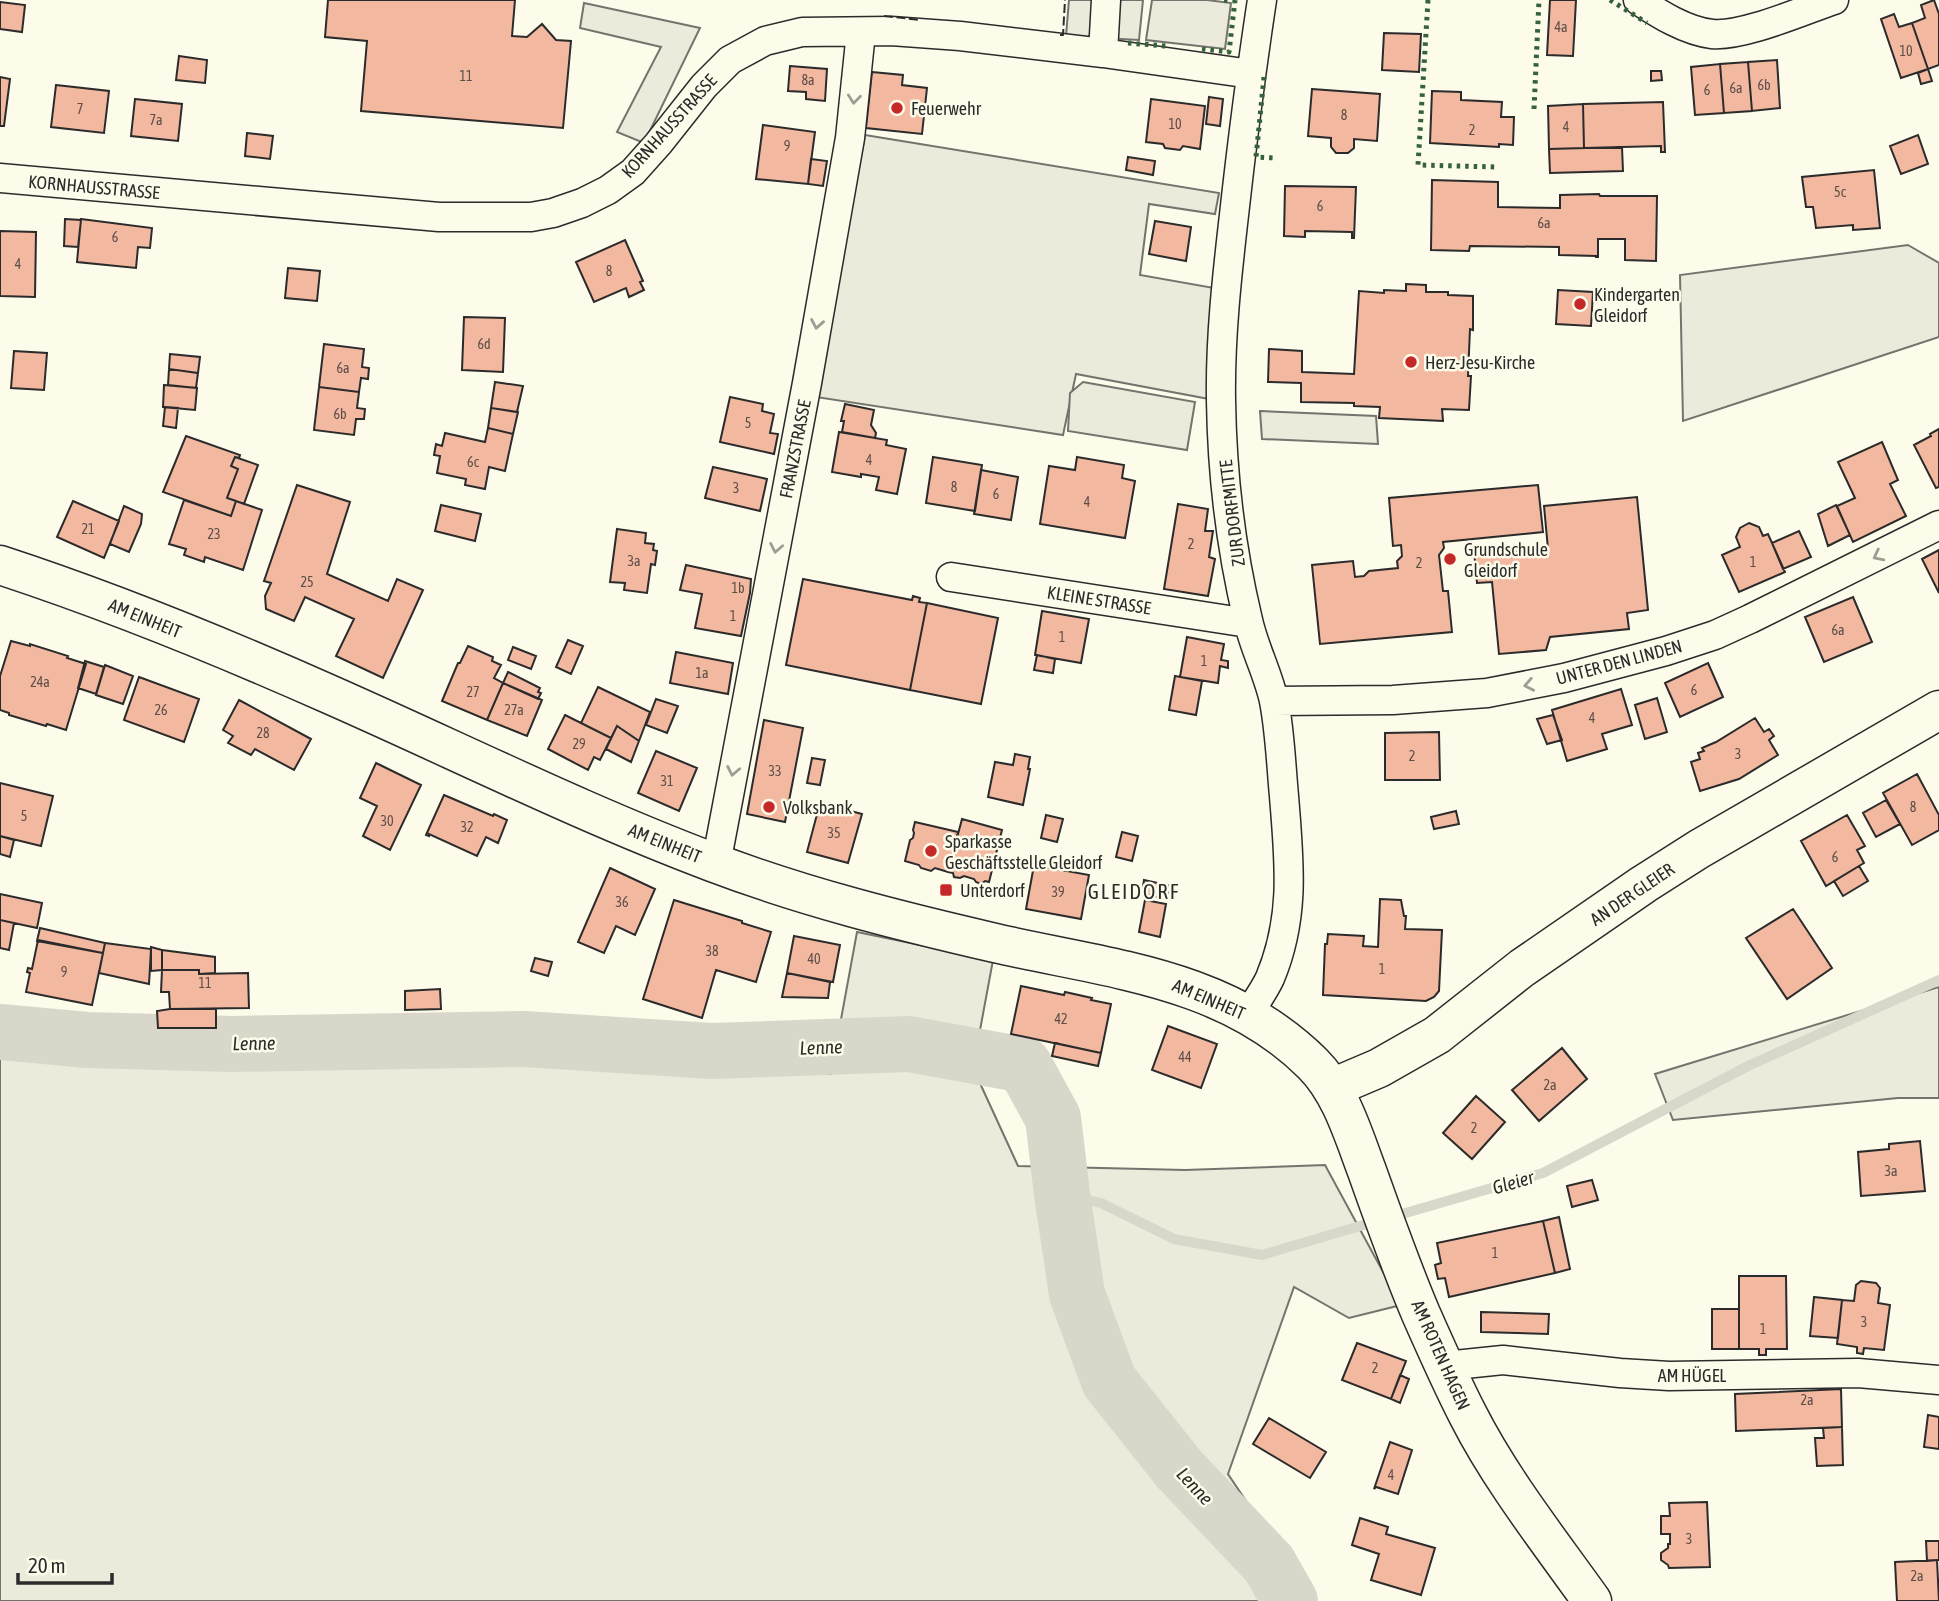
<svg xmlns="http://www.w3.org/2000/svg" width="1939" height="1601" viewBox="0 0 1939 1601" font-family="'Asap Condensed',sans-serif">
	<rect width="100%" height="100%" fill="#fdfbea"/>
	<path fill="#ecebdb" stroke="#74746e" stroke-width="2" d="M865 135 1219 193 1215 214 1149 204 1140 275 1214 288 1209 399 1076 374 1063 435 816 397Z
		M1908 245 1939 263V337L1683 421 1680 275Z
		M857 932 993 960 973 1068 1018 1166 1185 1170 1325 1165 1401 1305 1349 1318 1294 1287 1228 1474 1313 1601H0V1053L279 1061 491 1043 831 1074Z
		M1939 987V1098H1898L1673 1120 1655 1074Z"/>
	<path fill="#eceadb" stroke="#74746e" stroke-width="2" d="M1069 0H1143L1139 40 1066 36Z
		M1152 0H1207L1231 3 1225 49 1146 40Z
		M584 3 700 28 644 143 617 132 661 47 580 28Z
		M1083 382 1195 402 1187 450 1068 431 1070 393Z
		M1260 411 1376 416 1378 444 1262 439Z"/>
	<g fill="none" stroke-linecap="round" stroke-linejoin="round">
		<path stroke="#d8d7c9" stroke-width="10" d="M1062 1194 1101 1203 1174 1239 1262 1255 1377 1221
			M1392 1217 1543 1173 1750 1065 1939 980"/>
		<path stroke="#d8d7c9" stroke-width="56" d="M0 1032 87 1040 232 1044 524 1039 712 1051 909 1044 1024 1065 1053 1118 1062 1194 1077 1294 1109 1381 1179 1469 1269 1564 1290 1601"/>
	</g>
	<path fill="#f2b8a0" stroke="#2b2b2b" stroke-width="2" d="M328 0H515L512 36 527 37 542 24 556 40 571 41 563 128 361 111 367 41 325 37Z
		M1550 0H1576L1573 56 1547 55Z
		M1934 0 1939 14V65L1928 69 1912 23 1925 18 1921 5Z
		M0 2 25 5 22 32 0 29Z
		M1894 14 1899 27 1912 23 1928 69 1901 78 1881 19Z
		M1384 33 1421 34 1419 72 1382 70Z
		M179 56 207 60 205 83 176 80Z
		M1777 60 1780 108 1752 111 1748 62Z
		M1748 62 1752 111 1724 113 1720 64Z
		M1720 64 1724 113 1695 115 1691 67Z
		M790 66 827 69 825 101 806 99V92L788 91Z
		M1928 69 1932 81 1921 84 1918 73Z
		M1651 71H1661L1662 80 1651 81Z
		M872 72 903 75 902 85 927 88 922 134 866 128Z
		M0 77 10 79 4 126H0Z
		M56 85 109 91 104 133 51 127Z
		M1312 89 1380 94 1377 141 1354 139V148L1348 153H1336L1331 147V138L1308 136Z
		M1432 91 1461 92V100L1502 102 1501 117H1514L1513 145 1499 144V147L1430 143Z
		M1209 97 1223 99 1220 126 1206 124Z
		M135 99 182 104 178 141 131 136Z
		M1151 99 1205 106 1200 149 1183 146 1180 150 1165 148 1163 144 1146 142Z
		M1663 102 1665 152H1661V146L1584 148 1583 104Z
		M1583 104 1584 148 1549 149 1548 106Z
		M763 125 815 132 808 184 756 179Z
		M247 133 273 136 270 159 245 156Z
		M1918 135 1928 164 1901 174 1890 146Z
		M1622 147 1623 171 1550 173 1549 149Z
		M1128 157 1155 161 1153 175 1126 170Z
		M811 159 827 161 823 186 808 184Z
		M1874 170 1880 228 1853 230V225L1816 228 1813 207H1806L1802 177Z
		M1432 180 1498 182V207L1560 208V195L1599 194 1600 196H1657L1656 261 1625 260V239H1598V257H1596V256L1559 255V247L1470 246 1469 251 1431 250Z
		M1285 186 1356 187 1354 238H1352V232L1305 231V237L1284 236Z
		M65 219 81 220 78 247 64 246Z
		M81 219 152 228 150 248 138 247 136 268 77 262Z
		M1155 221 1191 227 1186 261 1149 254Z
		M0 231 36 232 35 297 0 296Z
		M625 240 643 281 640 282 644 290 629 297 626 288 594 302 576 262Z
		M288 268 320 271 317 301 285 298Z
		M1406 284 1426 285V292H1448V295L1473 296V330L1470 329 1468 376H1471L1469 410 1442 409 1443 421 1379 418 1380 407 1354 406V403L1301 402V383L1268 382 1269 349 1302 351V372L1354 374 1359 291 1384 293V290L1406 291Z
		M1558 290 1593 292 1591 326 1556 324Z
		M464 317 505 318 503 372 462 370Z
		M324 344 364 349 362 367 369 368 368 379 361 378 359 392 319 387Z
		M14 351 47 353 44 390 11 388Z
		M170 354 200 357 198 373 169 369Z
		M169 369 198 373 196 388 168 385Z
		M495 382 523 386 517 412 491 408Z
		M164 385 197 388 195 410 163 407Z
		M319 387 359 392 357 408 365 409 364 419H356L354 435 314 430Z
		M730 397 763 404 762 411 774 414 770 433 778 434 774 454 720 442Z
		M845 404 874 410 871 425 876 433 875 438 842 432 844 421H841Z
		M165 407 178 408 176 428 163 426Z
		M491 408 518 412 513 434 488 428Z
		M488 428 513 434 505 471 489 467 485 489 465 485 466 479 437 473 440 456 434 455 436 444 442 446 445 433 485 442Z
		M1939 429V487L1936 488 1914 445 1931 436 1930 434Z
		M839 432 887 440 886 445 906 449 897 494 876 490 879 477 861 474V477L832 472Z
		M186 436 240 455 239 458 235 457 231 466 238 469 227 498 236 501 231 516 163 492Z
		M1882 442 1898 480 1890 484 1906 516 1853 542 1837 506 1855 498 1838 462Z
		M235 457 258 465 244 504 227 498 238 469 231 466Z
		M933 457 982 465 975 511 926 503Z
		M1077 457 1124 465 1122 478 1135 481 1125 538 1040 524 1049 466 1075 470Z
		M713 467 767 479 760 511 705 498Z
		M981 470 1018 477 1011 520 974 514Z
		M297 485 350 502 327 574 388 601 397 579 423 590 383 678 336 656 354 619 305 597 294 621 266 609 265 596 271 583 264 581Z
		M1538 485 1543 532 1443 542 1444 548 1439 555 1443 591H1448L1452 632 1320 644 1312 565 1353 561 1355 577 1364 576 1369 571 1398 568 1397 561 1402 556 1401 545 1393 546 1389 498Z
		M1637 497 1648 610 1627 613 1629 629 1550 637 1546 650 1499 654 1492 582 1477 583 1474 551 1501 549 1502 553 1548 549 1544 506Z
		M184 500 231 516 236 501 262 510 243 570 205 557 204 562 184 555 186 549 169 544Z
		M73 501 119 521 104 558 57 537Z
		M1178 504 1208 509 1205 531H1213L1209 557 1215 559 1208 596 1164 589Z
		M441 505 481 514 475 541 435 531Z
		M1836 505 1850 535 1828 546 1818 514Z
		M124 506 142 514 141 524 129 552 110 544Z
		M1749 523 1759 527 1763 536 1768 534 1785 572 1739 592 1722 555 1740 547 1736 537 1740 528Z
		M617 529 646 533 645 543 654 544 653 550 657 551 655 565 651 564 647 593 624 590 625 583 610 582Z
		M1799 531 1811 557 1783 569 1772 543Z
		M1939 550V593L1922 559Z
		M686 565 751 579 750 593 741 636 695 628 702 594 680 590Z
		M803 579 912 600 913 596 920 598 919 602 927 603 910 690 786 665Z
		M1853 597 1872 642 1824 662 1805 617Z
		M927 603 998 618 981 704 910 690Z
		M1042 611 1089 619 1081 663 1035 655Z
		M1187 637 1224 644 1221 660 1228 661V668L1220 666 1218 683 1180 677Z
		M568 640 583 646 571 674 556 667Z
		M11 641 30 646V644L68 656 67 658 86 664 66 730 47 724 46 726 9 715V713L0 710V676Z
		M468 646 493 657 492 661 501 665 494 678 503 683 487 720 442 701 458 663H460Z
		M513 647 536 656 531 669 508 660Z
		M676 652 733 663 728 694 670 683Z
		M1037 655 1055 659 1053 673 1034 670Z
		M85 661 104 667 96 694 78 688Z
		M1708 663 1723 697 1680 717 1665 683Z
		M105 665 133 676 123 704 96 695Z
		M508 672 540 688 538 692 541 693 538 699 503 683Z
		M1175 676 1202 681 1196 715 1169 710Z
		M139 677 199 699 184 742 124 720Z
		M503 683 542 700 527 736 487 720Z
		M598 687 650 712 639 741 617 726 611 738 581 723Z
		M1621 689 1632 725 1602 734 1607 749 1567 761 1552 710Z
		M1657 698 1667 732 1645 739 1635 705Z
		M656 699 678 706 667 733 646 725Z
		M239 700 311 739 294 770 255 749 251 755 228 743 233 736 223 730Z
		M565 715 611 738 600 760 594 757 588 770 548 749Z
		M1553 715 1562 740 1547 744 1537 719Z
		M1755 718 1764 732 1769 729 1774 736 1769 740 1778 755 1739 779 1700 791 1691 762 1700 759 1698 753 1704 751 1702 748 1716 742Z
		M764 720 803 728 785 822 747 814Z
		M617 726 639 741 631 762 606 749Z
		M1439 732 1440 780H1385V733Z
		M656 751 697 768 679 811 638 793Z
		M1015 754 1030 757 1028 769H1030L1023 805 988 797 995 762 1013 765Z
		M812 758 825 760 820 785 807 783Z
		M376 763 421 785 390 850 363 836 377 806 360 798Z
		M1917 774 1939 815V830L1912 845 1883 793Z
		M0 783 53 796 41 846 0 836Z
		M444 795 493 816 494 814 507 820 498 843 486 837 477 856 429 834V836L426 835Z
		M1886 800 1900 824 1876 837 1863 813Z
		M820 803 862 814 848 863 807 852Z
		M1456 811 1459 824 1434 829 1431 817Z
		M1046 815 1063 819 1057 842 1041 838Z
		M1847 815 1865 846 1857 850 1864 863 1826 886 1801 841Z
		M962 819 1002 830 989 882 985 881 981 884 976 882 974 879 964 876 960 878 954 877 953 873 948 872Z
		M915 822 958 832 948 872 935 868 931 871 921 868 919 865 905 861 910 840 913 838 914 833 913 830Z
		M1122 832 1138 836 1132 861 1116 857Z
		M0 836 14 840 10 857 0 854Z
		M1034 865 1089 875 1081 919 1026 909Z
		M1859 866 1868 881 1843 896 1834 881Z
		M610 868 655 889 635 935 616 926 604 953 578 942Z
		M1144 880 1171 886 1168 899 1142 894Z
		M0 894 42 903 37 928 0 920Z
		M1380 899 1401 900 1404 916H1406L1405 929 1442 930 1439 991 1434 997 1426 1001 1323 995 1325 944H1327L1328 934 1364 936 1363 946 1378 947Z
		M674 900 742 921V923L771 932 756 982 716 970 702 1018 643 999Z
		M1145 900 1166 904 1160 937 1139 932Z
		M1793 909 1832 968 1787 999 1746 938Z
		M0 920 14 923 9 950 0 948Z
		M40 928 105 943 103 953 37 941Z
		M794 936 840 945 833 982 787 973Z
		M38 940 103 953 92 1005 26 992 30 973 27 972 28 968 32 969Z
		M105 943 151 949 149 984 99 973Z
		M151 947 162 950V970L151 971Z
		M162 950 215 957V973L199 974V970H162Z
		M535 958 552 962 548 976 531 971Z
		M162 970H199V974L248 973 249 1008 170 1009 169 992H161Z
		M787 973 830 982 828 998 782 997Z
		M1021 986 1064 995 1065 992 1092 998 1091 1000 1111 1004 1101 1053 1011 1034Z
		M440 989 441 1009 405 1010V991Z
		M170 1009H216V1028H158L157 1011Z
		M1168 1026 1217 1044 1201 1088 1152 1070Z
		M1055 1043 1101 1053 1098 1066 1052 1056Z
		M1562 1048 1587 1079 1539 1121 1512 1090Z
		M1476 1096 1505 1122 1472 1159 1443 1133Z
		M1920 1141 1925 1191 1861 1196 1858 1152 1889 1149V1144Z
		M1592 1180 1598 1200 1572 1207 1567 1186Z
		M1559 1217 1570 1269 1555 1273 1543 1221Z
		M1543 1221 1555 1273 1449 1297 1445 1278 1438 1279 1435 1265 1441 1263 1437 1243Z
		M1739 1276H1786L1787 1349H1766V1355H1759V1349H1739Z
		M1861 1281 1876 1283 1880 1288 1878 1303 1890 1305 1884 1350 1864 1348 1863 1354 1857 1353V1347L1837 1344 1842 1300 1854 1301 1856 1285Z
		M1814 1297 1842 1300 1838 1338 1810 1336Z
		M1712 1309H1739V1349H1712Z
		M1481 1312 1549 1314 1548 1334 1481 1332Z
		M1357 1343 1406 1361 1391 1399 1342 1380Z
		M1400 1375 1409 1379 1400 1403 1391 1399Z
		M1841 1389 1842 1427 1736 1431 1735 1394Z
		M1928 1415 1939 1417V1449L1924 1447Z
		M1269 1418 1326 1452 1310 1478 1253 1444Z
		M1842 1427 1843 1465 1817 1466 1815 1438H1824L1823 1428Z
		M1390 1442 1412 1450 1398 1494 1376 1487 1374 1489Z
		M1707 1502 1710 1567 1669 1568 1668 1565 1661 1560V1553L1668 1548V1544H1670V1534H1661V1516H1670L1669 1503Z
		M1360 1518 1388 1527 1386 1534 1435 1548 1421 1595 1371 1580 1379 1554 1352 1545Z
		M1926 1541H1939V1560L1927 1561Z
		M1937 1560 1939 1601H1897L1895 1562Z"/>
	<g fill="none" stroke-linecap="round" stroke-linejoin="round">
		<defs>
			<path id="street" d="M1638 0C1659 14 1686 31 1712 34 1743 37 1804 10 1834 0
				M1103 53 1106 0
				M0 178 439 217H531L553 213 582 203 608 190 633 172 658 144 704 86 730 60 765 41 802 32 891 31 960 36 1103 53 1251 74
				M951 577 1248 623
				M1274 701 1393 700 1487 693 1564 678 1666 651 1715 635 1750 619 1939 525
				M716 864 807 383 850 138 861 32
				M1248 1014C1255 1003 1264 991 1270 978 1296 916 1289 860 1284 796 1281 764 1280 732 1274 701 1268 673 1254 648 1248 620 1231 549 1222 473 1221 400 1220 338 1227 276 1234 215 1242 143 1251 72 1262 0
				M1445 1366 1503 1360 1620 1373 1669 1376 1858 1373 1939 1380"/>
			<path id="primary" d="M0 565C113 602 223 647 331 695 458 751 582 813 712 862 804 897 900 921 995 943 1108 969 1226 977 1313 1064 1341 1092 1353 1134 1367 1171 1384 1219 1401 1267 1421 1314 1436 1348 1451 1382 1468 1415 1501 1480 1550 1542 1592 1601
				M1332 1088 1379 1068 1437 1035 1522 968 1644 884 1699 849 1939 710"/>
		</defs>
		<use href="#street" stroke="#2b2b2b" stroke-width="31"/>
		<use href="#primary" stroke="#2b2b2b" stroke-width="41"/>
		<use href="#street" stroke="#fdfbea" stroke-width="28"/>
		<use href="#primary" stroke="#fdfbea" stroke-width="38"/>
		<path stroke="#34623c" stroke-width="5" stroke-dasharray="3.5 5" stroke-linecap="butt" d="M1224 0 1235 1
			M1428 0 1418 165 1498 167
			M1610 0 1647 23
			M1128 43 1166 46
			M1202 49 1229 52 1235 0
			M1264 77 1256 157 1275 158
			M1534 109 1539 0"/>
		<path stroke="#2b2b2b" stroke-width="2" stroke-dasharray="9 3.5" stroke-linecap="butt" d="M884 16 921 20
			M1060 35H1063L1065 0"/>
	</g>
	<defs><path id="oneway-chevron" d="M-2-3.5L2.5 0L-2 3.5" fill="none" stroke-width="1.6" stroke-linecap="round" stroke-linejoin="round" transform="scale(1.75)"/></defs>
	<g stroke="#9e9d94">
		<use href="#oneway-chevron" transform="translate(854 99) rotate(96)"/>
		<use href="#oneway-chevron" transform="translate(817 324) rotate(100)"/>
		<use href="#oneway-chevron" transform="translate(776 548) rotate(101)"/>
		<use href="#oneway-chevron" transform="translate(1878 556) rotate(153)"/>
		<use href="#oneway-chevron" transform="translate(1529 685) rotate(169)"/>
		<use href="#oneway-chevron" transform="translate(733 771) rotate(101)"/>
	</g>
	<g fill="#c62828" stroke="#fdfbea" stroke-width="2.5">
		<circle cx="897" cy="108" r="7"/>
		<circle cx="1580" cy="304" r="7"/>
		<circle cx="1411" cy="362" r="7"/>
		<circle cx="1450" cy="559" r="7"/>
		<circle cx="769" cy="807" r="7"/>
		<circle cx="931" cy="851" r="7"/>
		<rect x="939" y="883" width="14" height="14" rx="3.5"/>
	</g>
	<g text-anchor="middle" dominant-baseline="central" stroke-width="5" stroke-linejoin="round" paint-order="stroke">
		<g font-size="14" fill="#5d4e48">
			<text x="1561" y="27">4a</text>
			<text x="1906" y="51">10</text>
			<text x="466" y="76">11</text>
			<text x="808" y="80">8a</text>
			<text x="1764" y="85">6b</text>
			<text x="1736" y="88">6a</text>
			<text x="1707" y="90">6</text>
			<text x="80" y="109">7</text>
			<text x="1344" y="115">8</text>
			<text x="156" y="120">7a</text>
			<text x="1175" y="124">10</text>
			<text x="1566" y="127">4</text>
			<text x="1472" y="130">2</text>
			<text x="787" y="146">9</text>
			<text x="1840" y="192">5c</text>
			<text x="1320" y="206">6</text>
			<text x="1544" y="223">6a</text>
			<text x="115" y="237">6</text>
			<text x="18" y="264">4</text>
			<text x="609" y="271">8</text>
			<text x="484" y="344">6d</text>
			<text x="343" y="368">6a</text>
			<text x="340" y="414">6b</text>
			<text x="748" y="423">5</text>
			<text x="869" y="460">4</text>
			<text x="473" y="462">6c</text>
			<text x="954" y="487">8</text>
			<text x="736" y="488">3</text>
			<text x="996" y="494">6</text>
			<text x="1087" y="502">4</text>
			<text x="88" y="529">21</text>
			<text x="214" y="534">23</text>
			<text x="1191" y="544">2</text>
			<text x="634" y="561">3a</text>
			<text x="1753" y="562">1</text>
			<text x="1419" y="563">2</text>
			<text x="307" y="582">25</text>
			<text x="738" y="588">1b</text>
			<text x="733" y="616">1</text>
			<text x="1838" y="630">6a</text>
			<text x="1062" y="637">1</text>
			<text x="1204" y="661">1</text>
			<text x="702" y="673">1a</text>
			<text x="40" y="682">24a</text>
			<text x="1694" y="690">6</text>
			<text x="473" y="692">27</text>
			<text x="161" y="710">26</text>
			<text x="514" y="710">27a</text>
			<text x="1592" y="718">4</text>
			<text x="263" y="733">28</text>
			<text x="579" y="744">29</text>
			<text x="1738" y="754">3</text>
			<text x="1412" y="756">2</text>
			<text x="775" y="771">33</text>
			<text x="667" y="781">31</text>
			<text x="1913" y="807">8</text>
			<text x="24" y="816">5</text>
			<text x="387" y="821">30</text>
			<text x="467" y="827">32</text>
			<text x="834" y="833">35</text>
			<text x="1835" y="857">6</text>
			<text x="1058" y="892">39</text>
			<text x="622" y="902">36</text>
			<text x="712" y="951">38</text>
			<text x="814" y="959">40</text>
			<text x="1382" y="969">1</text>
			<text x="64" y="972">9</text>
			<text x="205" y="983">11</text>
			<text x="1061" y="1019">42</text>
			<text x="1185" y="1057">44</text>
			<text x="1550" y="1085">2a</text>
			<text x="1474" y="1128">2</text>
			<text x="1891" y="1171">3a</text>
			<text x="1495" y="1253">1</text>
			<text x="1864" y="1322">3</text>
			<text x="1763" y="1329">1</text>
			<text x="1375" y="1368">2</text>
			<text x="1807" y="1400">2a</text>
			<text x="1391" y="1475">4</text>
			<text x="1689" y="1539">3</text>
			<text x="1917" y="1576">2a</text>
		</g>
		<g font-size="18" fill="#2b2b2b" stroke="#fdfbea" text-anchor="start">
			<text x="911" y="108">Feuerwehr</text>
			<text x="1594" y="294">Kindergarten<tspan x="1594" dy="21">Gleidorf</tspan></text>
			<text x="1425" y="362">Herz-Jesu-Kirche</text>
			<text x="1464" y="549">Grundschule<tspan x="1464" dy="21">Gleidorf</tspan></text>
			<text x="783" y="807">Volksbank</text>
			<text x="945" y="841">Sparkasse<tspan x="945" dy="21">Geschäftsstelle Gleidorf</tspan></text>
			<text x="960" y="890">Unterdorf</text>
		</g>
		<g font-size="18" fill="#2b2b2b" stroke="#fdfbea">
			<text transform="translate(669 126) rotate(-48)">KORNHAUSSTRASSE</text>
			<text transform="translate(94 187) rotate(5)">KORNHAUSSTRASSE</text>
			<text transform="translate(795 449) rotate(-79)">FRANZSTRASSE</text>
			<text transform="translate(1232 513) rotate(-97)">ZUR DORFMITTE</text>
			<text transform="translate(1099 600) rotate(9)">KLEINE STRASSE</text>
			<text transform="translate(145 618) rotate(22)">AM EINHEIT</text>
			<text transform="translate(1619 662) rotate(-15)">UNTER DEN LINDEN</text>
			<text transform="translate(665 843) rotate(22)">AM EINHEIT</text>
			<text transform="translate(1632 894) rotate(-34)">AN DER GLEIER</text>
			<text transform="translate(1209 999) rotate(23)">AM EINHEIT</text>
			<text transform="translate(1441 1355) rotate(66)">AM ROTEN HAGEN</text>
			<text x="1692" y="1375">AM HÜGEL</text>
		</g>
		<g font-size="19" font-style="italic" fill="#2b2b2b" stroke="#fdfbea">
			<text transform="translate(254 1043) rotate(-1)">Lenne</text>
			<text transform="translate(821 1047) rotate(-2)">Lenne</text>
			<text transform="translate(1513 1182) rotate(-16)">Gleier</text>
			<text transform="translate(1195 1486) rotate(47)">Lenne</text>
		</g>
		<g font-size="21" letter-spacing="2" fill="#2b2b2b" stroke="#fdfbea">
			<text x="1134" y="891">GLEIDORF</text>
		</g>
	</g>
	<path d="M18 1573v10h94v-10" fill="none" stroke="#2b2b2b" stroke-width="3.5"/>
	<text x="28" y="1573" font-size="21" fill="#2b2b2b" stroke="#fdfbea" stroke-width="5" paint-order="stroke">20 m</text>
</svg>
